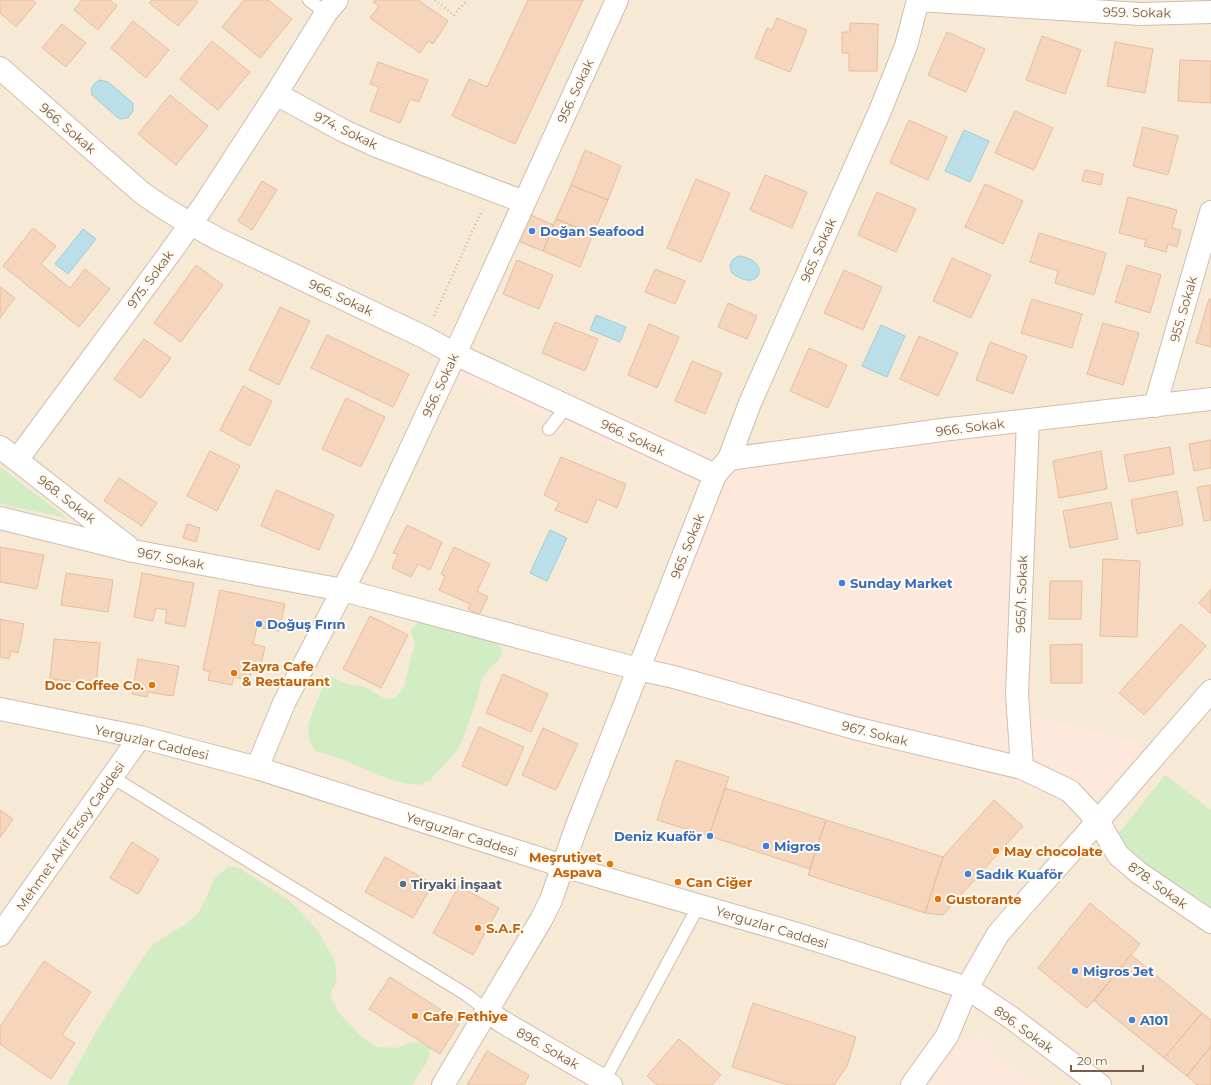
<svg xmlns="http://www.w3.org/2000/svg" width="1211" height="1085" viewBox="0 0 1211 1085" font-family="Montserrat,sans-serif">
	<rect width="100%" height="100%" fill="#fef6e7"/>
	<path fill="#f6e9d5" d="M0 0H1211V1085H0Z"/>
	<path fill="#fee7db" d="M470 350 716 456 753 444 784 437 1024 412 1023 713 1136 742 1143 749 1079 819 1070 807 1059 797 1037 790 937 762 849 744 657 688 621 679 702 486 457 379Z
		M979 1037 984 1039 993 1044 995 1059 1038 1085H929L958 1044 964 1039Z"/>
	<path fill="#d2edc4" d="M0 467 67 518 0 504Z
		M427 619 495 641 503 651 499 660 489 669 481 681 477 700 460 746 456 752 430 780 422 784 418 785 404 783 380 776 339 758 318 752 314 749 309 741 308 728 311 716 326 679 329 676C336 678 342 683 350 685 355 686 361 685 365 687 376 692 381 700 394 699L404 688 410 662 415 645 411 632 412 628 419 622Z
		M1165 775 1211 810V908L1119 846 1118 834Z
		M229 866 239 868 291 902 319 932 335 962 337 980 330 995 338 1012 362 1037 377 1047 396 1048 413 1042 432 1045 427 1062 412 1085H67L94 1035 142 959 153 944 186 924 199 912 215 878Z"/>
	<path fill="#badfe9" stroke="#9fcfdb" d="M100 80 108 82 133 103V111L128 118 120 119 117 117 92 95C90 88 93 83 100 80Z
		M964 130 989 141 970 182 945 171Z
		M83 229 96 239 68 274 55 264Z
		M739 256C772 260 761 295 732 273 728 265 731 259 739 256Z
		M596 315 626 327 620 342 590 330Z
		M881 325 905 336 887 377 862 366Z
		M550 530 567 538 547 581 530 573Z"/>
	<path fill="#f5d6bd" stroke="#e8be9c" d="M0 0H33L36 3 16 27 0 13Z
		M82 0H110L117 6 98 30 74 10Z
		M152 0H196L198 2 178 26 149 3Z
		M244 0H268L292 19 260 58 222 27Z
		M375 0H418L448 21 433 44 428 41 420 53 370 18 379 6 373 2Z
		M528 0H583L515 144 452 116 469 79 487 87Z
		M777 18 807 30 790 72 755 58 767 28 772 30Z
		M133 21 169 50 146 78 111 48Z
		M850 23 878 24 877 71H849V53H842V32H850Z
		M62 24 86 43 66 67 42 48Z
		M947 32 985 49 966 92 928 75Z
		M1042 36 1081 50 1065 94 1026 80Z
		M212 41 250 72 218 110 180 79Z
		M1115 42 1153 49 1145 93 1107 86Z
		M1180 60 1211 61V103L1178 101Z
		M378 62 428 80 419 102 410 99 400 123 370 111 379 87 370 84Z
		M170 95 208 126 176 165 138 134Z
		M1015 111 1053 128 1034 170 995 153Z
		M909 120 947 137 928 180 890 163Z
		M1143 127 1178 136 1168 175 1133 166Z
		M585 150 621 166 608 200 571 185Z
		M1085 170 1103 174 1101 185 1082 181Z
		M765 175 807 192 792 228 750 210Z
		M696 179 730 193 701 262 667 248Z
		M262 181 277 190 252 230 238 221Z
		M985 184 1023 201 1003 244 965 227Z
		M571 185 608 200 593 234 556 219Z
		M877 192 916 209 896 252 858 235Z
		M1128 197 1177 210 1172 228 1181 230 1177 247 1168 244 1166 252 1144 246 1146 240 1119 233Z
		M528 214 554 225 543 251 517 241Z
		M556 219 593 234 580 267 543 251Z
		M33 228 56 246 41 264 70 288 85 269 110 289 79 327 3 266Z
		M1039 233 1106 253 1094 295 1055 283 1058 271 1030 262Z
		M952 258 991 275 971 318 933 301Z
		M517 260 553 275 539 309 503 294Z
		M196 265 223 285 181 342 154 323Z
		M1127 265 1161 275 1150 313 1115 302Z
		M655 269 685 281 675 304 645 292Z
		M844 270 882 287 863 330 824 313Z
		M0 287 15 298 0 318Z
		M1032 299 1082 314 1072 348 1021 333Z
		M1209 299H1211V347L1196 343Z
		M728 303 757 316 747 339 718 327Z
		M280 307 310 321 279 385 249 370Z
		M555 322 598 339 585 371 542 353Z
		M1103 323 1139 333 1123 385 1087 374Z
		M649 324 679 337 657 388 628 375Z
		M327 335 409 374 393 407 311 368Z
		M919 336 958 353 938 396 900 379Z
		M144 339 171 358 141 398 114 379Z
		M990 342 1027 356 1013 394 976 380Z
		M809 348 847 365 828 408 790 391Z
		M692 361 722 373 705 414 675 401Z
		M243 386 272 401 250 446 220 430Z
		M346 398 385 417 361 467 322 449Z
		M1211 440V468L1194 471 1189 444Z
		M1170 447 1174 474 1129 482 1124 455Z
		M210 451 240 466 217 511 187 496Z
		M1101 451 1107 489 1059 498 1053 461Z
		M561 457 626 484 617 508 597 499 587 523 555 510 559 502 544 495Z
		M119 478 157 503 142 526 104 501Z
		M1211 485V520L1204 521 1197 487Z
		M276 490 334 515 319 550 261 526Z
		M1177 491 1183 525 1137 534 1131 500Z
		M1111 502 1118 539 1070 548 1063 511Z
		M187 524 200 528 196 542 183 538Z
		M407 525 442 542 430 570 418 564 411 577 392 568 398 554 393 553Z
		M0 547 44 555 37 589 0 582Z
		M454 547 490 564 477 591 488 597 479 615 468 609 470 604 439 590 445 576 441 574Z
		M1103 559 1140 561 1137 637 1100 636Z
		M66 573 113 580 108 612 61 605Z
		M142 573 194 583 185 627 165 623 167 610 156 608 153 621 134 617Z
		M1050 581H1082L1081 619H1049Z
		M1211 589V614L1199 603Z
		M220 590 285 604 279 631 257 627 253 644 265 647 260 670 252 668 249 680 234 677 232 685 208 680 210 672 203 670Z
		M370 616 408 635 381 688 343 669Z
		M0 619 24 624 18 653 11 651 9 659 0 657Z
		M1181 624 1206 646 1144 715 1119 693Z
		M54 639 100 643 96 684 50 679Z
		M1082 644V683H1051L1050 645Z
		M138 659 179 666 173 696 148 692 147 697 132 694Z
		M503 674 548 694 531 732 486 713Z
		M479 727 524 747 507 786 462 766Z
		M543 728 578 744 556 790 522 775Z
		M676 760 729 777 709 836 657 820Z
		M725 788 826 820 810 869 709 836Z
		M994 800 1023 826 943 915 925 913 943 857Z
		M0 810 13 819 0 838Z
		M826 820 943 857 925 913 808 875Z
		M132 842 159 859 138 894 110 878Z
		M385 857 433 884 413 918 365 892Z
		M459 886 499 908 473 955 433 933Z
		M1090 903 1140 944 1087 1008 1038 968Z
		M1131 955 1202 1013 1164 1058 1094 1001Z
		M44 961 91 992 62 1035 75 1043 51 1079 0 1044V1027Z
		M390 977 460 1022 440 1054 369 1009Z
		M753 1003 856 1037 847 1066 834 1085H788L732 1067Z
		M1202 1013 1211 1020V1046L1187 1076 1164 1058Z
		M679 1039 721 1075 712 1085H657L647 1076Z
		M1211 1046V1085H1197L1187 1076Z
		M487 1051 529 1075 524 1085H467Z"/>
	<g fill="none" stroke-linecap="round" stroke-linejoin="round">
		<defs>
			<path id="service" d="M309 0 326 13
				M549 429 567 406
				M112 777 467 995 486 1010
				M604 1081 699 905"/>
			<path id="minor" d="M918 0 1141 14 1211 12
				M0 68 141 192C166 211 191 224 218 239L424 337 455 354 715 475
				M276 94 344 131 379 147 524 202
				M1155 406 1211 212
				M0 447 127 546
				M729 459 942 430 1211 399
				M17 460 167 257 204 205 276 94 326 13 337 0
				M0 518 133 551 343 590 638 669 674 677 854 728 1022 768 1070 791 1098 821 1118 855 1139 873 1211 922
				M257 768 284 703 362 553 455 354 617 0
				M1022 768 1017 694 1028 420
				M486 1010 501 1021 611 1085
				M443 1085 541 920 551 900 576 828 715 475 729 459 750 403 880 111 906 46 918 0"/>
			<path id="tertiary" d="M0 709 140 737 257 768 563 866 797 934 967 988 1013 1019 1100 1085
				M0 935 140 737
				M912 1085 947 1036 967 988 998 934 1017 912 1098 821 1211 691"/>
		</defs>
		<use href="#service" stroke="#d1beac" stroke-width="14"/>
		<use href="#minor" stroke="#d1beac" stroke-width="24"/>
		<use href="#tertiary" stroke="#d1beac" stroke-width="24"/>
		<path stroke="#daba9f" stroke-width="2.5" stroke-dasharray="1 3" stroke-linecap="butt" d="M435 0 454 15 467 0
			M434 316 482 210"/>
		<use href="#service" stroke="#fff" stroke-width="12"/>
		<use href="#minor" stroke="#fff" stroke-width="22"/>
		<use href="#tertiary" stroke="#fff" stroke-width="22"/>
	</g>
	<g fill="#3f7fe0" stroke="#fffaef" stroke-width="1.5">
		<circle cx="532" cy="231" r="4"/>
		<circle cx="842" cy="583" r="4"/>
		<circle cx="259" cy="624" r="4"/>
		<circle cx="710" cy="836" r="4"/>
		<circle cx="766" cy="846" r="4"/>
		<circle cx="968" cy="874" r="4"/>
		<circle cx="1075" cy="971" r="4"/>
		<circle cx="1132" cy="1020" r="4"/>
	</g>
	<g fill="#e8710a" stroke="#fffaef" stroke-width="1.5">
		<circle cx="234" cy="673" r="4"/>
		<circle cx="152" cy="685" r="4"/>
		<circle cx="996" cy="851" r="4"/>
		<circle cx="610" cy="864" r="4"/>
		<circle cx="678" cy="882" r="4"/>
		<circle cx="938" cy="899" r="4"/>
		<circle cx="478" cy="928" r="4"/>
		<circle cx="415" cy="1016" r="4"/>
	</g>
	<circle fill="#5c6f8a" stroke="#fffaef" stroke-width="1.5" cx="403" cy="884" r="4"/>
	<g text-anchor="middle" dominant-baseline="central" stroke-width="4" stroke-linejoin="round" paint-order="stroke">
		<g font-size="13" fill="#7a5d49" stroke="#fffaef">
			<text transform="translate(1137 12) rotate(1)">959. Sokak</text>
			<text transform="translate(575 91) rotate(-65)">956. Sokak</text>
			<text transform="translate(68 128) rotate(41)">966. Sokak</text>
			<text transform="translate(346 130) rotate(26)">974. Sokak</text>
			<text transform="translate(818 250) rotate(-66)">965. Sokak</text>
			<text transform="translate(150 279) rotate(-54)">975. Sokak</text>
			<text transform="translate(341 297) rotate(25)">966. Sokak</text>
			<text transform="translate(1183 309) rotate(-74)">955. Sokak</text>
			<text transform="translate(440 385) rotate(-65)">956. Sokak</text>
			<text transform="translate(970 427) rotate(-7)">966. Sokak</text>
			<text transform="translate(633 437) rotate(25)">966. Sokak</text>
			<text transform="translate(67 499) rotate(38)">968. Sokak</text>
			<text transform="translate(687 546) rotate(-68)">965. Sokak</text>
			<text transform="translate(171 558) rotate(11)">967. Sokak</text>
			<text transform="translate(1021 594) rotate(-88)">965/1. Sokak</text>
			<text transform="translate(875 733) rotate(14)">967. Sokak</text>
			<text transform="translate(152 742) rotate(13)">Yerguzlar Caddesi</text>
			<text transform="translate(462 834) rotate(18)">Yerguzlar Caddesi</text>
			<text transform="translate(70 836) rotate(-55)">Mehmet Akif Ersoy Caddesi</text>
			<text transform="translate(1158 885) rotate(36)">878. Sokak</text>
			<text transform="translate(772 927) rotate(17)">Yerguzlar Caddesi</text>
			<text transform="translate(1024 1029) rotate(36)">896. Sokak</text>
			<text transform="translate(548 1048) rotate(30)">896. Sokak</text>
		</g>
		<g font-size="13" font-weight="bold" fill="#366cbe" stroke="#fffaef" text-anchor="start">
			<text x="540" y="231">Doğan Seafood</text>
			<text x="850" y="583">Sunday Market</text>
			<text x="267" y="624">Doğuş Fırın</text>
			<text x="702" y="836" text-anchor="end">Deniz Kuaför</text>
			<text x="774" y="846">Migros</text>
			<text x="976" y="874">Sadık Kuaför</text>
			<text x="1083" y="971">Migros Jet</text>
			<text x="1140" y="1020">A101</text>
		</g>
		<g font-size="13" font-weight="bold" fill="#c56008" stroke="#fffaef" text-anchor="start">
			<text x="242" y="666">Zayra Cafe<tspan x="242" dy="15">&amp; Restaurant</tspan></text>
			<text x="144" y="685" text-anchor="end">Doc Coffee Co.</text>
			<text x="1004" y="851">May chocolate</text>
			<text x="602" y="857" text-anchor="end">Meşrutiyet<tspan x="602" dy="15">Aspava</tspan></text>
			<text x="686" y="882">Can Ciğer</text>
			<text x="946" y="899">Gustorante</text>
			<text x="486" y="928">S.A.F.</text>
			<text x="423" y="1016">Cafe Fethiye</text>
		</g>
		<g font-size="13" font-weight="bold" fill="#4e5e75" stroke="#fffaef" text-anchor="start">
			<text x="411" y="884">Tiryaki İnşaat</text>
		</g>
	</g>
	<path d="M1071 1065v6h72v-6" fill="none" stroke="#7a5d49" stroke-width="2"/>
	<text x="1077" y="1065" font-size="12" fill="#7a5d49" stroke="#fffaef" stroke-width="3" paint-order="stroke">20 m</text>
</svg>
